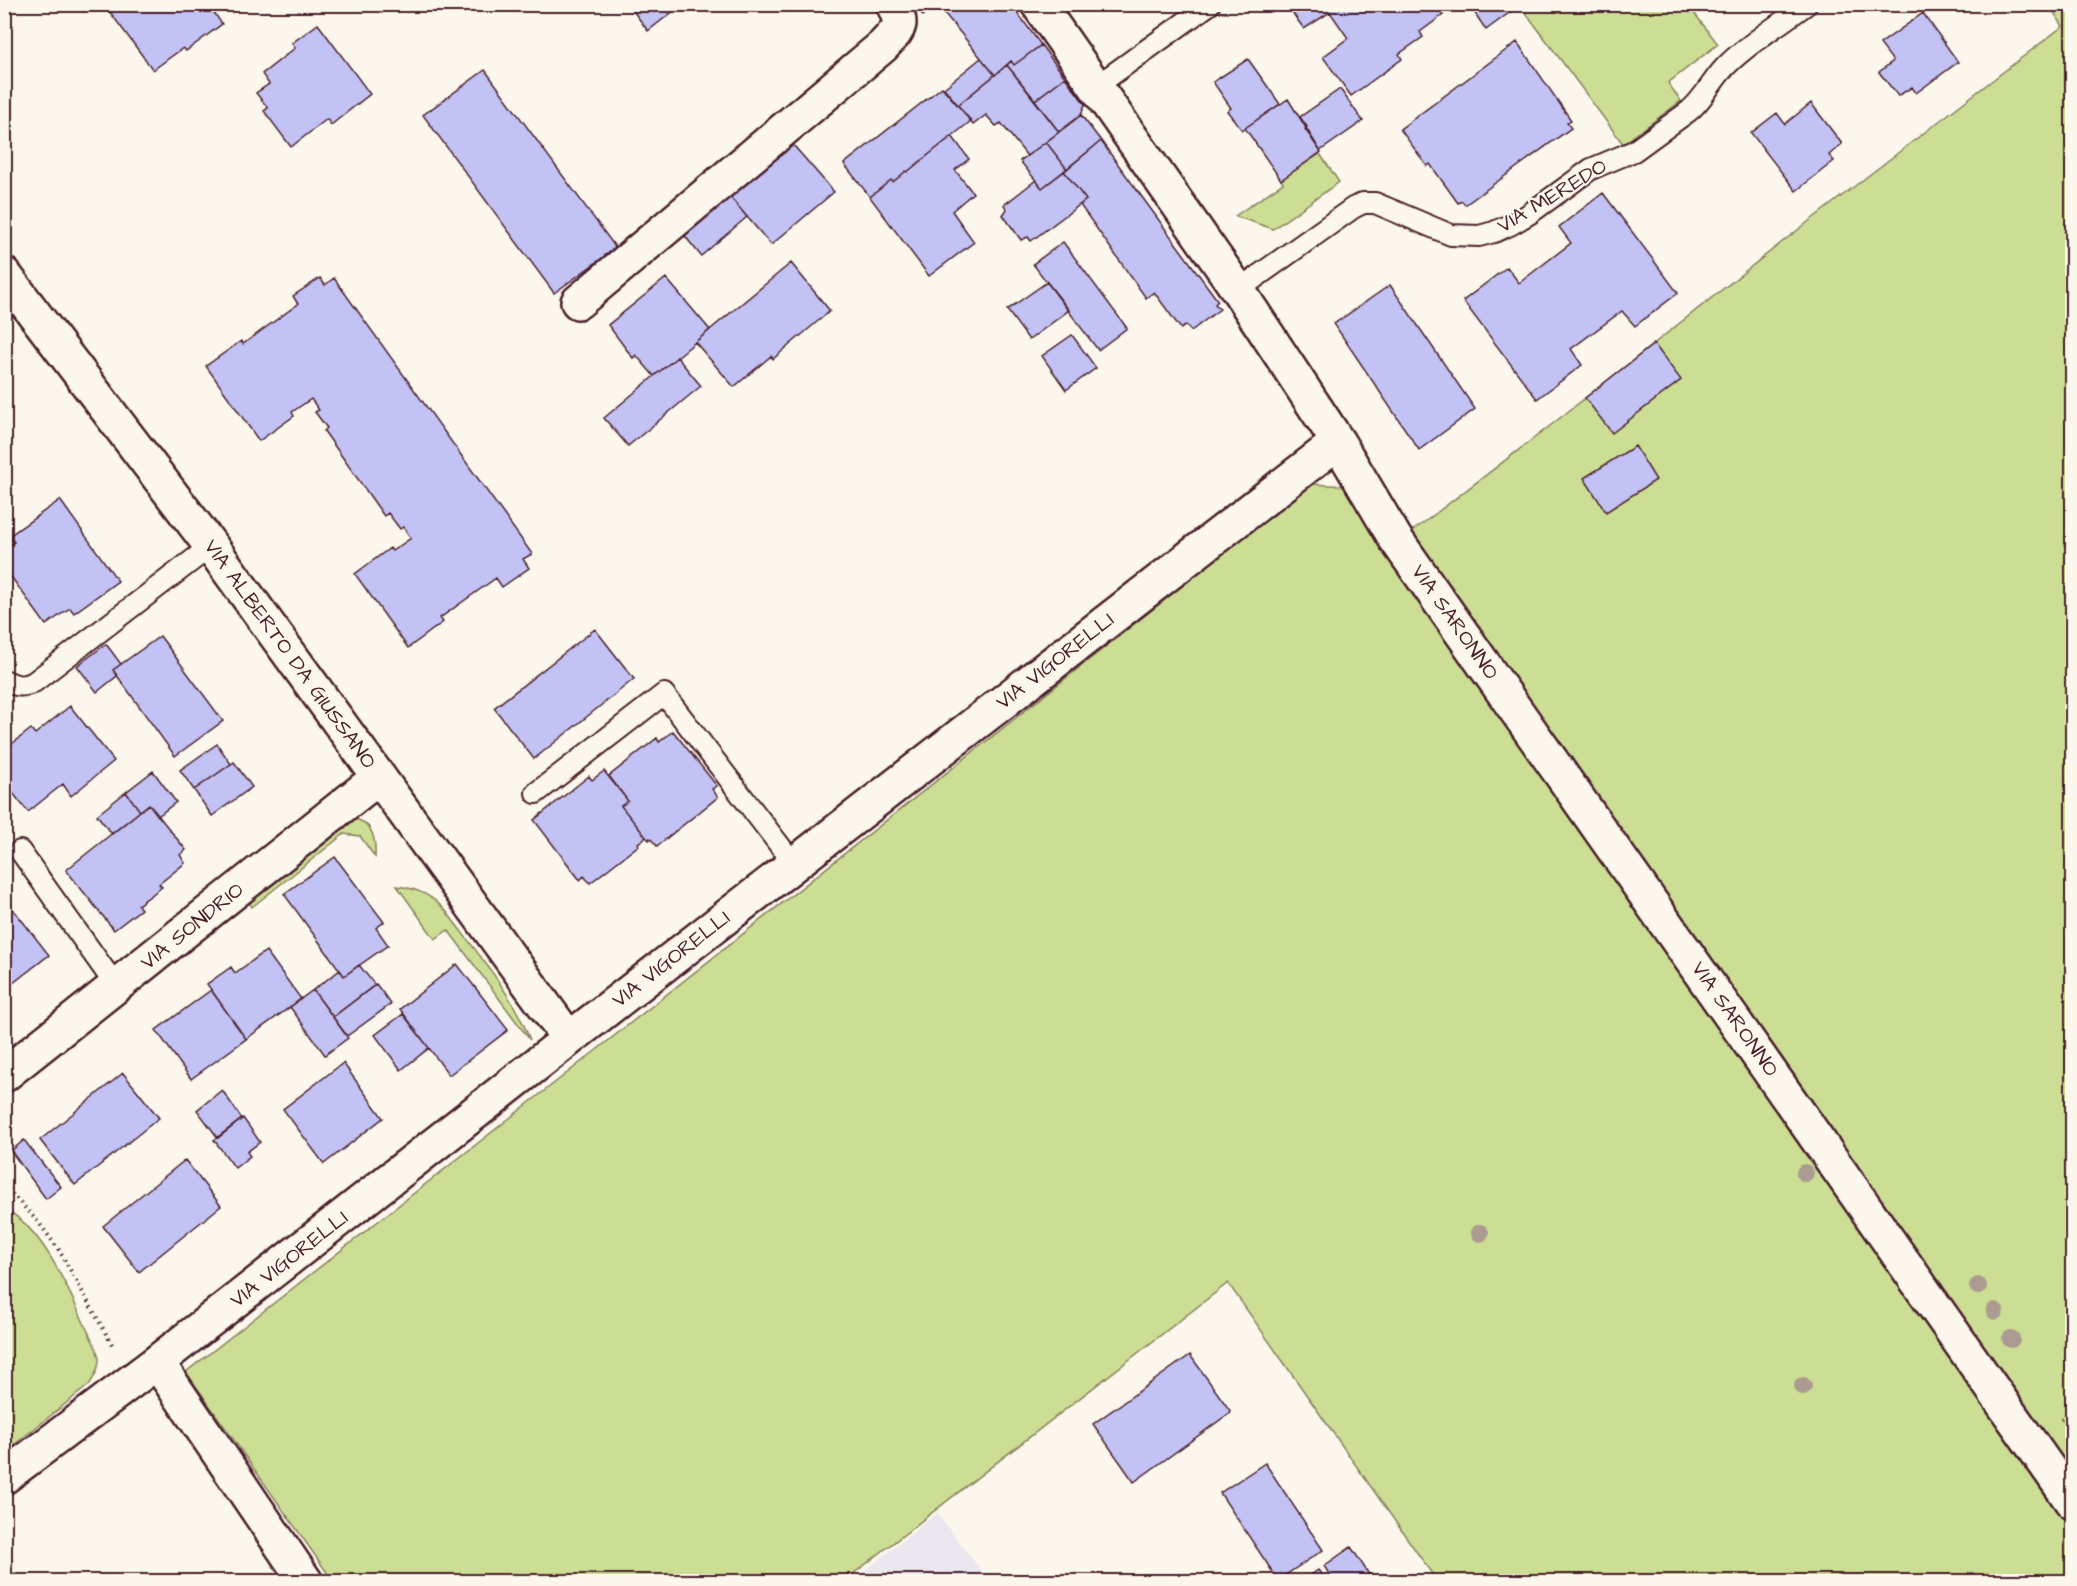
<svg xmlns="http://www.w3.org/2000/svg" width="2077" height="1586" viewBox="0 0 2077 1586" font-family="'Architects Daughter',sans-serif">
	<rect width="100%" height="100%" fill="#fbf7ec"/>
	<filter id="ink" filterUnits="userSpaceOnUse"><feTurbulence type="fractalNoise" baseFrequency=".0167" numOctaves="2"/><feDisplacementMap in="SourceGraphic" scale="12" xChannelSelector="R" yChannelSelector="G"/><feConvolveMatrix kernelMatrix="1 2 1 2 8 2 1 2 1" color-interpolation-filters="sRGB"/></filter>
	<g filter="url(#ink)">
		<path fill="#eae7ee" d="M937 1513 989 1581H852Z"/>
		<path fill="#cbde93" stroke="#8a7e5f" stroke-width="1.5" d="M1520 5H1688L1718 44 1668 83 1681 101 1623 144Z
			M2049 5H2072V1581H1437L1228 1283 844 1581H333L186 1372 599 1048 1311 484 1347 486 1388 547 1422 524 1546 429 1786 239 2063 26Z
			M1320 154 1339 182 1273 229 1235 216 1283 183 1281 180Z
			M354 819C373 822 376 840 375 857L360 836 344 834 252 907 248 901Z
			M397 886C419 889 431 895 446 911 476 952 512 992 530 1040L448 930 435 939Z
			M5 1209C43 1229 67 1287 85 1325 89 1335 98 1348 99 1359 99 1369 94 1378 89 1385L5 1452Z"/>
		<path fill="#c2c2f4" stroke="#4a1f2b" stroke-width="1.5" d="M104 4H208L222 24 186 51 183 48 153 70Z
			M628 4H673L676 9 648 31Z
			M914 4H943L944 5 938 9 935 6 923 16Z
			M943 4H1011L1041 45 1014 65 1011 61 995 75 940 8Z
			M1286 4H1435L1443 15 1420 32 1423 37 1399 54 1402 59 1351 96 1323 57 1348 38 1330 12 1304 29Z
			M1469 4H1521L1486 30Z
			M1923 13 1958 62 1916 93 1912 87 1898 96 1879 72 1893 61 1880 44Z
			M318 24 370 94 331 125 327 119 291 147 264 111 268 108 256 93 269 84 262 74 295 48 292 43Z
			M1517 42 1571 120 1567 123 1571 128 1465 205 1462 201 1458 203 1430 164 1427 166 1400 129Z
			M1041 45 1065 77 1035 100 1007 65 1011 61 1014 65Z
			M981 58 995 75 958 105 944 88Z
			M1248 59 1280 104 1242 130 1227 111 1231 108 1213 82Z
			M1007 65 1059 132 1027 156 1001 123 996 126 986 115 973 125 958 105Z
			M485 70 616 248 554 293 423 115Z
			M1065 77 1085 104 1081 115 1059 132 1035 100Z
			M942 87 971 121 907 172 906 171 893 182 891 180 870 197 844 164Z
			M1340 89 1363 121 1320 151 1305 129 1307 127 1300 117Z
			M1288 99 1321 152 1281 180 1245 128Z
			M1811 103 1842 144 1829 155 1834 161 1796 191 1751 133 1777 113 1785 124Z
			M1081 115 1101 141 1067 169 1046 142Z
			M952 136 969 159 955 170 973 193 952 211 974 242 929 276 870 197 891 180 893 182 906 171 907 172Z
			M788 139 834 192 771 245 725 191Z
			M1101 141 1218 301 1215 304 1220 309 1191 331 1186 325 1181 329 1154 292 1146 298 1080 205 1086 200 1064 171Z
			M1046 142 1067 169 1042 188 1020 161Z
			M1064 171 1086 200 1031 241 1028 237 1021 240 1003 215 1007 209 1004 205 1036 180 1042 188Z
			M725 191 747 217 701 256 680 230Z
			M1603 193 1678 293 1635 326 1622 311 1571 349 1582 365 1537 399 1463 301 1507 267 1519 283 1571 243 1559 227Z
			M1063 242 1127 328 1098 350 1033 264Z
			M791 263 830 311 773 359 771 356 734 387 695 342Z
			M320 278 325 285 334 278 532 554 523 559 529 568 502 587 496 578 440 618 443 622 408 648 355 574 390 548 392 551 411 538 403 527 400 529 388 513 384 516 324 431 327 428 315 412 319 410 311 399 292 412 294 416 259 441 206 366 241 341 243 344 298 304 293 296Z
			M666 278 710 330 654 376 636 355 633 358 608 325Z
			M1047 282 1069 310 1029 340 1007 310Z
			M1390 285 1475 409 1419 450 1334 324Z
			M1072 335 1096 368 1066 390 1042 356Z
			M1654 344 1681 380 1612 433 1585 398Z
			M677 357 701 386 628 446 604 418Z
			M1635 446 1656 480 1606 512 1584 478Z
			M60 500 118 581 74 613 70 608 46 625 4 567V549L14 542 9 536Z
			M595 629 634 679 534 759 494 708Z
			M160 636 223 721 175 756 113 670Z
			M106 644 121 664 113 670 117 676 97 692 77 666Z
			M70 706 114 761 71 796 63 784 28 812 4 782V750L31 729 35 734Z
			M673 731 717 786 712 789 718 797 657 846 650 838 649 840 646 837 621 806 628 801 609 776 657 738 659 742Z
			M217 744 231 764 194 790 180 770Z
			M234 762 252 787 212 816 194 790Z
			M153 771 176 802 158 816 149 804 140 811 126 792Z
			M604 771 628 801 621 806 646 837 638 843 639 845 590 883 584 876 580 880 534 820 589 776 592 780Z
			M126 792 140 811 112 834 97 815Z
			M149 804 186 850 180 855 185 863 159 884 162 887 138 905 141 909 114 930 66 870Z
			M335 857 384 922 376 928 388 945 344 976 284 894Z
			M13 909 49 955 4 990V916Z
			M266 951 301 999 246 1039 207 984 231 967 235 973Z
			M457 964 508 1030 449 1075 400 1009Z
			M359 965 375 985 333 1017 313 990 340 970 344 976Z
			M376 984 391 1004 347 1036 333 1017Z
			M211 990 246 1039 191 1079 156 1030Z
			M313 990 348 1038 325 1055 290 1007Z
			M403 1014 429 1048 401 1070 375 1035Z
			M343 1063 383 1118 324 1164 283 1109Z
			M123 1073 159 1118 75 1185 40 1140Z
			M222 1090 242 1119 218 1138 197 1110Z
			M243 1118 260 1142 247 1152 250 1156 235 1168 214 1140Z
			M24 1140 61 1187 46 1199 11 1151Z
			M185 1160 221 1206 139 1272 103 1226Z
			M1190 1355 1231 1412 1134 1482 1093 1424Z
			M1265 1463 1323 1550 1278 1580 1220 1493Z
			M1351 1547 1374 1582H1334L1324 1566Z
			M1318 1570 1327 1582H1301Z"/>
		<g fill="none" stroke-linecap="round" stroke-linejoin="round">
			<defs>
				<path id="lane" d="M1095 87 1210 4
					M1238 290 1353 208 1363 203H1375L1451 235 1479 236 1494 232 1512 224 1529 214 1591 169 1634 151 1689 111C1705 98 1713 78 1728 64 1749 43 1783 22 1807 4
					M4 680C16 686 23 688 34 682L211 546
					M536 793 664 694 794 864
					M20 851 116 986"/>
				<path id="street" d="M1038 4 1238 290 1338 442 1395 538 2072 1502
					M4 274 211 546 569 1039
					M578 302 883 46C898 29 905 27 893 4
					M4 1075 379 777
					M157 1362 306 1582
					M4 1477 157 1362 569 1039 1338 442"/>
			</defs>
			<use href="#lane" stroke="#4a1f2b" stroke-width="24"/>
			<use href="#street" stroke="#4a1f2b" stroke-width="38"/>
			<path stroke="#4a1f2b" stroke-width="4" stroke-dasharray="1.5 4.5" stroke-linecap="butt" d="M4 1185 39 1223 59 1250 114 1348
				M2061 1420 2072 1412"/>
			<use href="#lane" stroke="#fbf7ec" stroke-width="20"/>
			<use href="#street" stroke="#fbf7ec" stroke-width="33"/>
		</g>
		<g fill="#ab9b90">
			<circle cx="1805" cy="1173" r="9"/>
			<circle cx="1480" cy="1233" r="9"/>
			<circle cx="1978" cy="1286" r="9"/>
			<circle cx="1995" cy="1311" r="9"/>
			<circle cx="2011" cy="1339" r="9"/>
			<circle cx="1803" cy="1386" r="9"/>
		</g>
	</g>
	<g text-anchor="middle" dominant-baseline="central" stroke-width="4.5" stroke-linejoin="round" paint-order="stroke">
		<g font-size="21" fill="#4a1f2b" stroke="#fbf7ec">
			<text transform="translate(1552 196) rotate(-31)">VIA MEREDO</text>
			<text transform="translate(1455 622) rotate(55)">VIA SARONNO</text>
			<text transform="translate(290 654) rotate(54)">VIA ALBERTO DA GIUSSANO</text>
			<text transform="translate(1055 661) rotate(-38)">VIA VIGORELLI</text>
			<text transform="translate(192 926) rotate(-39)">VIA SONDRIO</text>
			<text transform="translate(671 959) rotate(-38)">VIA VIGORELLI</text>
			<text transform="translate(1735 1019) rotate(55)">VIA SARONNO</text>
			<text transform="translate(289 1259) rotate(-38)">VIA VIGORELLI</text>
		</g>
	</g>
	<rect width="2077" height="1586" fill="none" stroke="#fbf7ec" stroke-width="24"/>
	<rect x="12" y="12" width="2053" height="1562" fill="none" stroke="#4a1f2b" stroke-width="2" filter="url(#ink)"/>
</svg>
